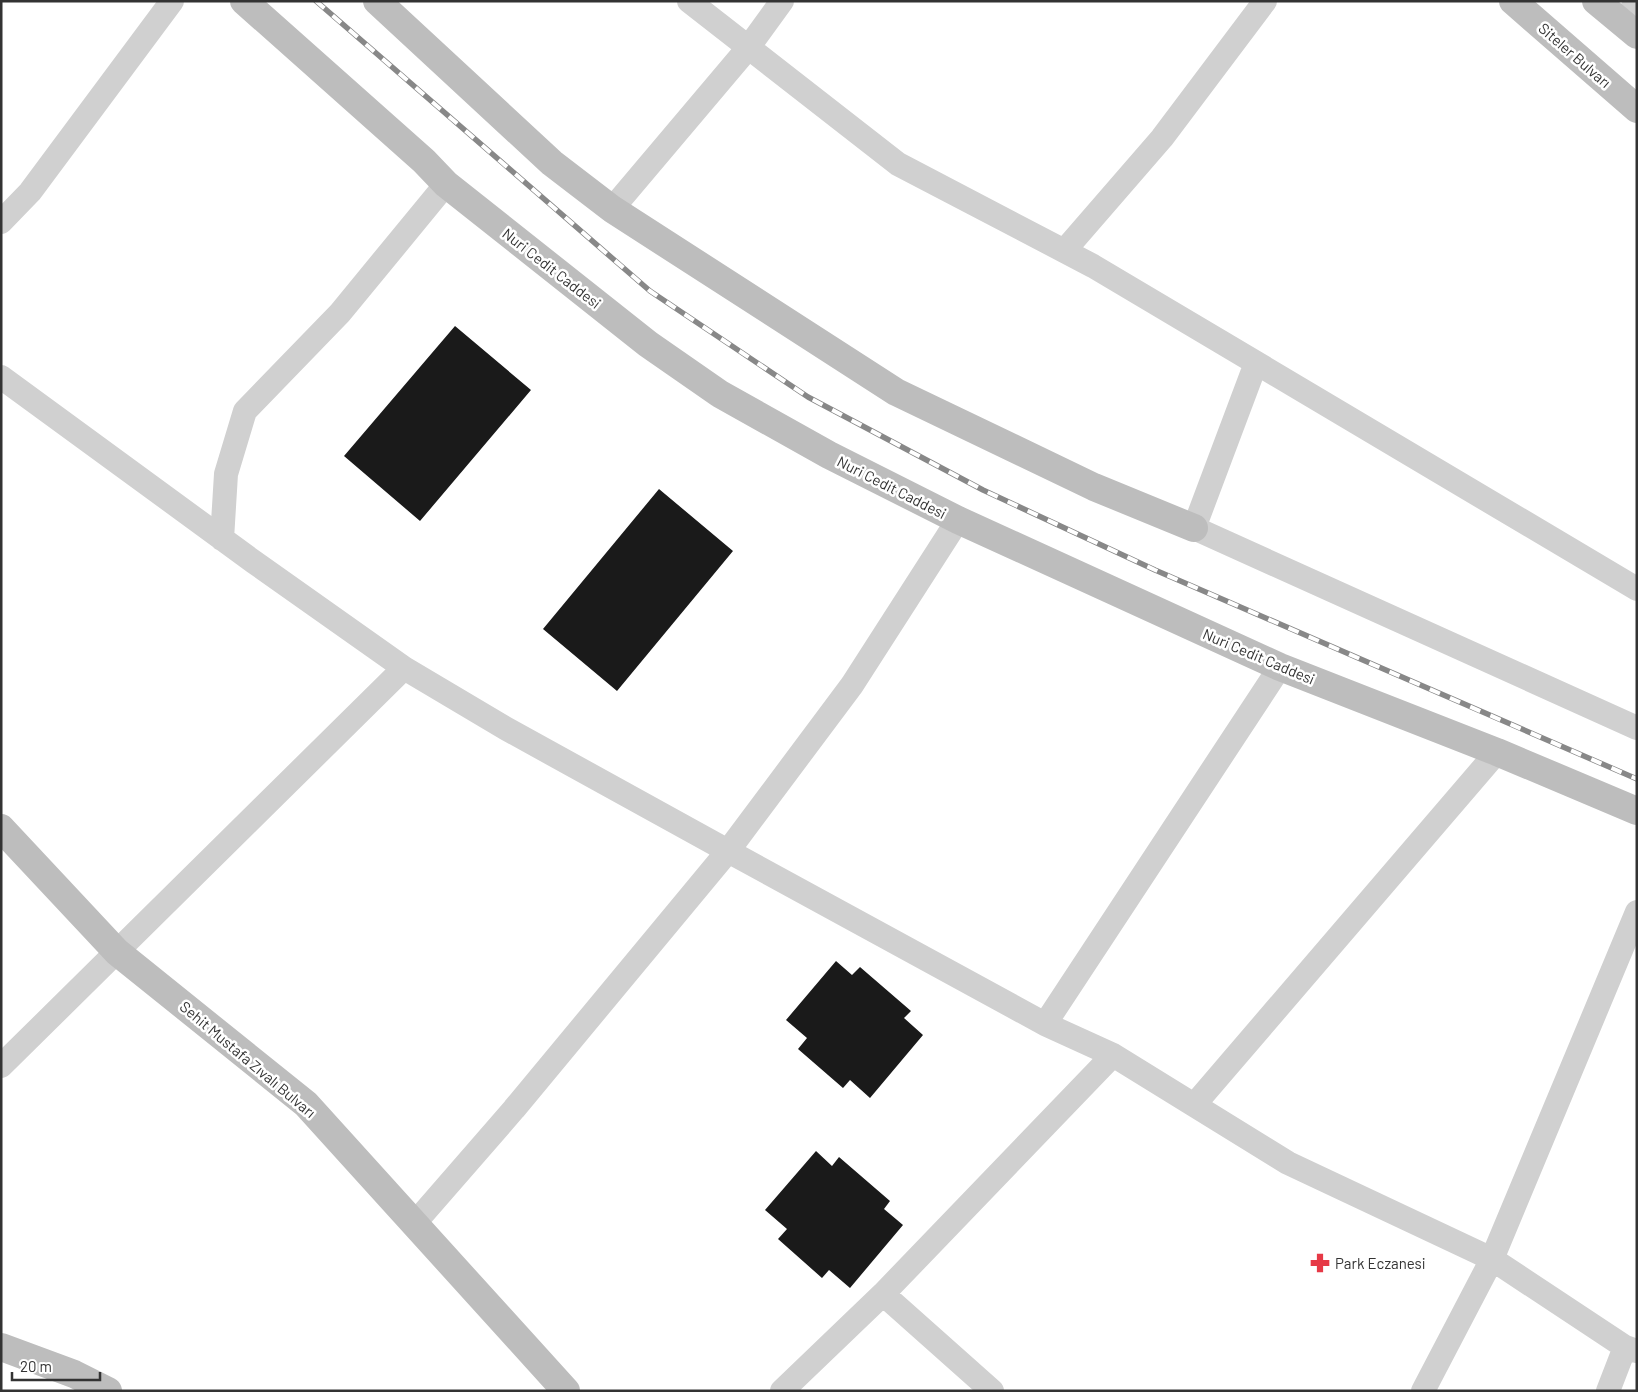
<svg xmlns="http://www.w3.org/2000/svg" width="1638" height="1392" viewBox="0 0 1638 1392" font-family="Barlow,sans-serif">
	<rect width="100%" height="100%" fill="#fff"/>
	<path fill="#1a1a1a" d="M455 326 531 390 420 521 344 456Z
		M659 489 733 551 617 691 543 629Z
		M836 961 852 975 860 967 911 1011 904 1018 923 1035 870 1098 850 1080 843 1088 798 1049 807 1038 786 1020Z
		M816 1151 832 1166 839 1157 890 1201 884 1209 903 1225 850 1288 829 1270 822 1278 778 1239 787 1229 765 1210Z"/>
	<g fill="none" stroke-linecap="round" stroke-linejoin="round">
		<path stroke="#d0d0d0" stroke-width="24" d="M689 1 898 164 1093 266 1637 589
			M1621 23 1637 3
			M612 209 748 48 782 1
			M1 222 30 192 172 1
			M1064 251 1162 138 1265 1
			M1256 363 1194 528 1637 728
			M1 377 254 562 404 668 505 728 728 851 1045 1024 1113 1055 1288 1163 1492 1259 1625 1347 1637 1351
			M222 539 226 474 245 411 340 313 446 184
			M1045 1024 1280 667
			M1 1066 404 668
			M1195 1104 1497 752
			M414 1224 514 1109 728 851 852 685 958 520
			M883 1294 992 1391
			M782 1391 883 1294 1113 1055
			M1423 1391 1492 1259 1637 912
			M1608 1391 1625 1347"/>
		<path stroke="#bdbdbd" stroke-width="28" d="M244 1 424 161 446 184 648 344 720 394 829 455 958 520 1280 667 1497 752 1637 811
			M377 1 552 163 612 209 896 392 1094 487 1194 528
			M1513 1 1637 109
			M1596 1 1637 35
			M1 828 117 952 306 1104 566 1391
			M1 1347 74 1374 108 1391"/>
		<defs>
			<path id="rail" d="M316 1 650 291 808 397 983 490 1155 570 1637 779"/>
		</defs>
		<use href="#rail" stroke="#888" stroke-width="5.5"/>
		<use href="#rail" stroke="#fff" stroke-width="4" stroke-dasharray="11" stroke-linecap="butt"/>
	</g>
	<defs>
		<symbol id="pharmacy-bare" viewBox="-9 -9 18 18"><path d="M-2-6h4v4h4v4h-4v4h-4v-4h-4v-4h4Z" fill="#e63946" stroke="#fff" stroke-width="2.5" paint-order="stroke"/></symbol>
	</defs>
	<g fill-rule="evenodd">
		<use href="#pharmacy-bare" x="1306" y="1249" width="28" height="28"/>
	</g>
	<g text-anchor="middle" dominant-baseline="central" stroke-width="5" stroke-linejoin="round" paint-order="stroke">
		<g font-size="15" fill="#333" stroke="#fff">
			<text transform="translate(1575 55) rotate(41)">Siteler Bulvarı</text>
			<text transform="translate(552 268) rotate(38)">Nuri Cedit Caddesi</text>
			<text transform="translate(892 487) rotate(27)">Nuri Cedit Caddesi</text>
			<text transform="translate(1259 656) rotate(23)">Nuri Cedit Caddesi</text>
			<text transform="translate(248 1059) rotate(40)">Sehit Mustafa Zıvalı Bulvarı</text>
		</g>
		<g font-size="15" fill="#333" stroke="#fff" text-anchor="start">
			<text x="1335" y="1263">Park Eczanesi</text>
		</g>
	</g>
	<rect width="1638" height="1392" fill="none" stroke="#333333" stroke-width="5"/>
	<path d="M12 1372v8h88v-8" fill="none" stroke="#333333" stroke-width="2.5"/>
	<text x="20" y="1372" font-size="15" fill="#333333" stroke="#ffffff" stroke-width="4" paint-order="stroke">20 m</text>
</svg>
